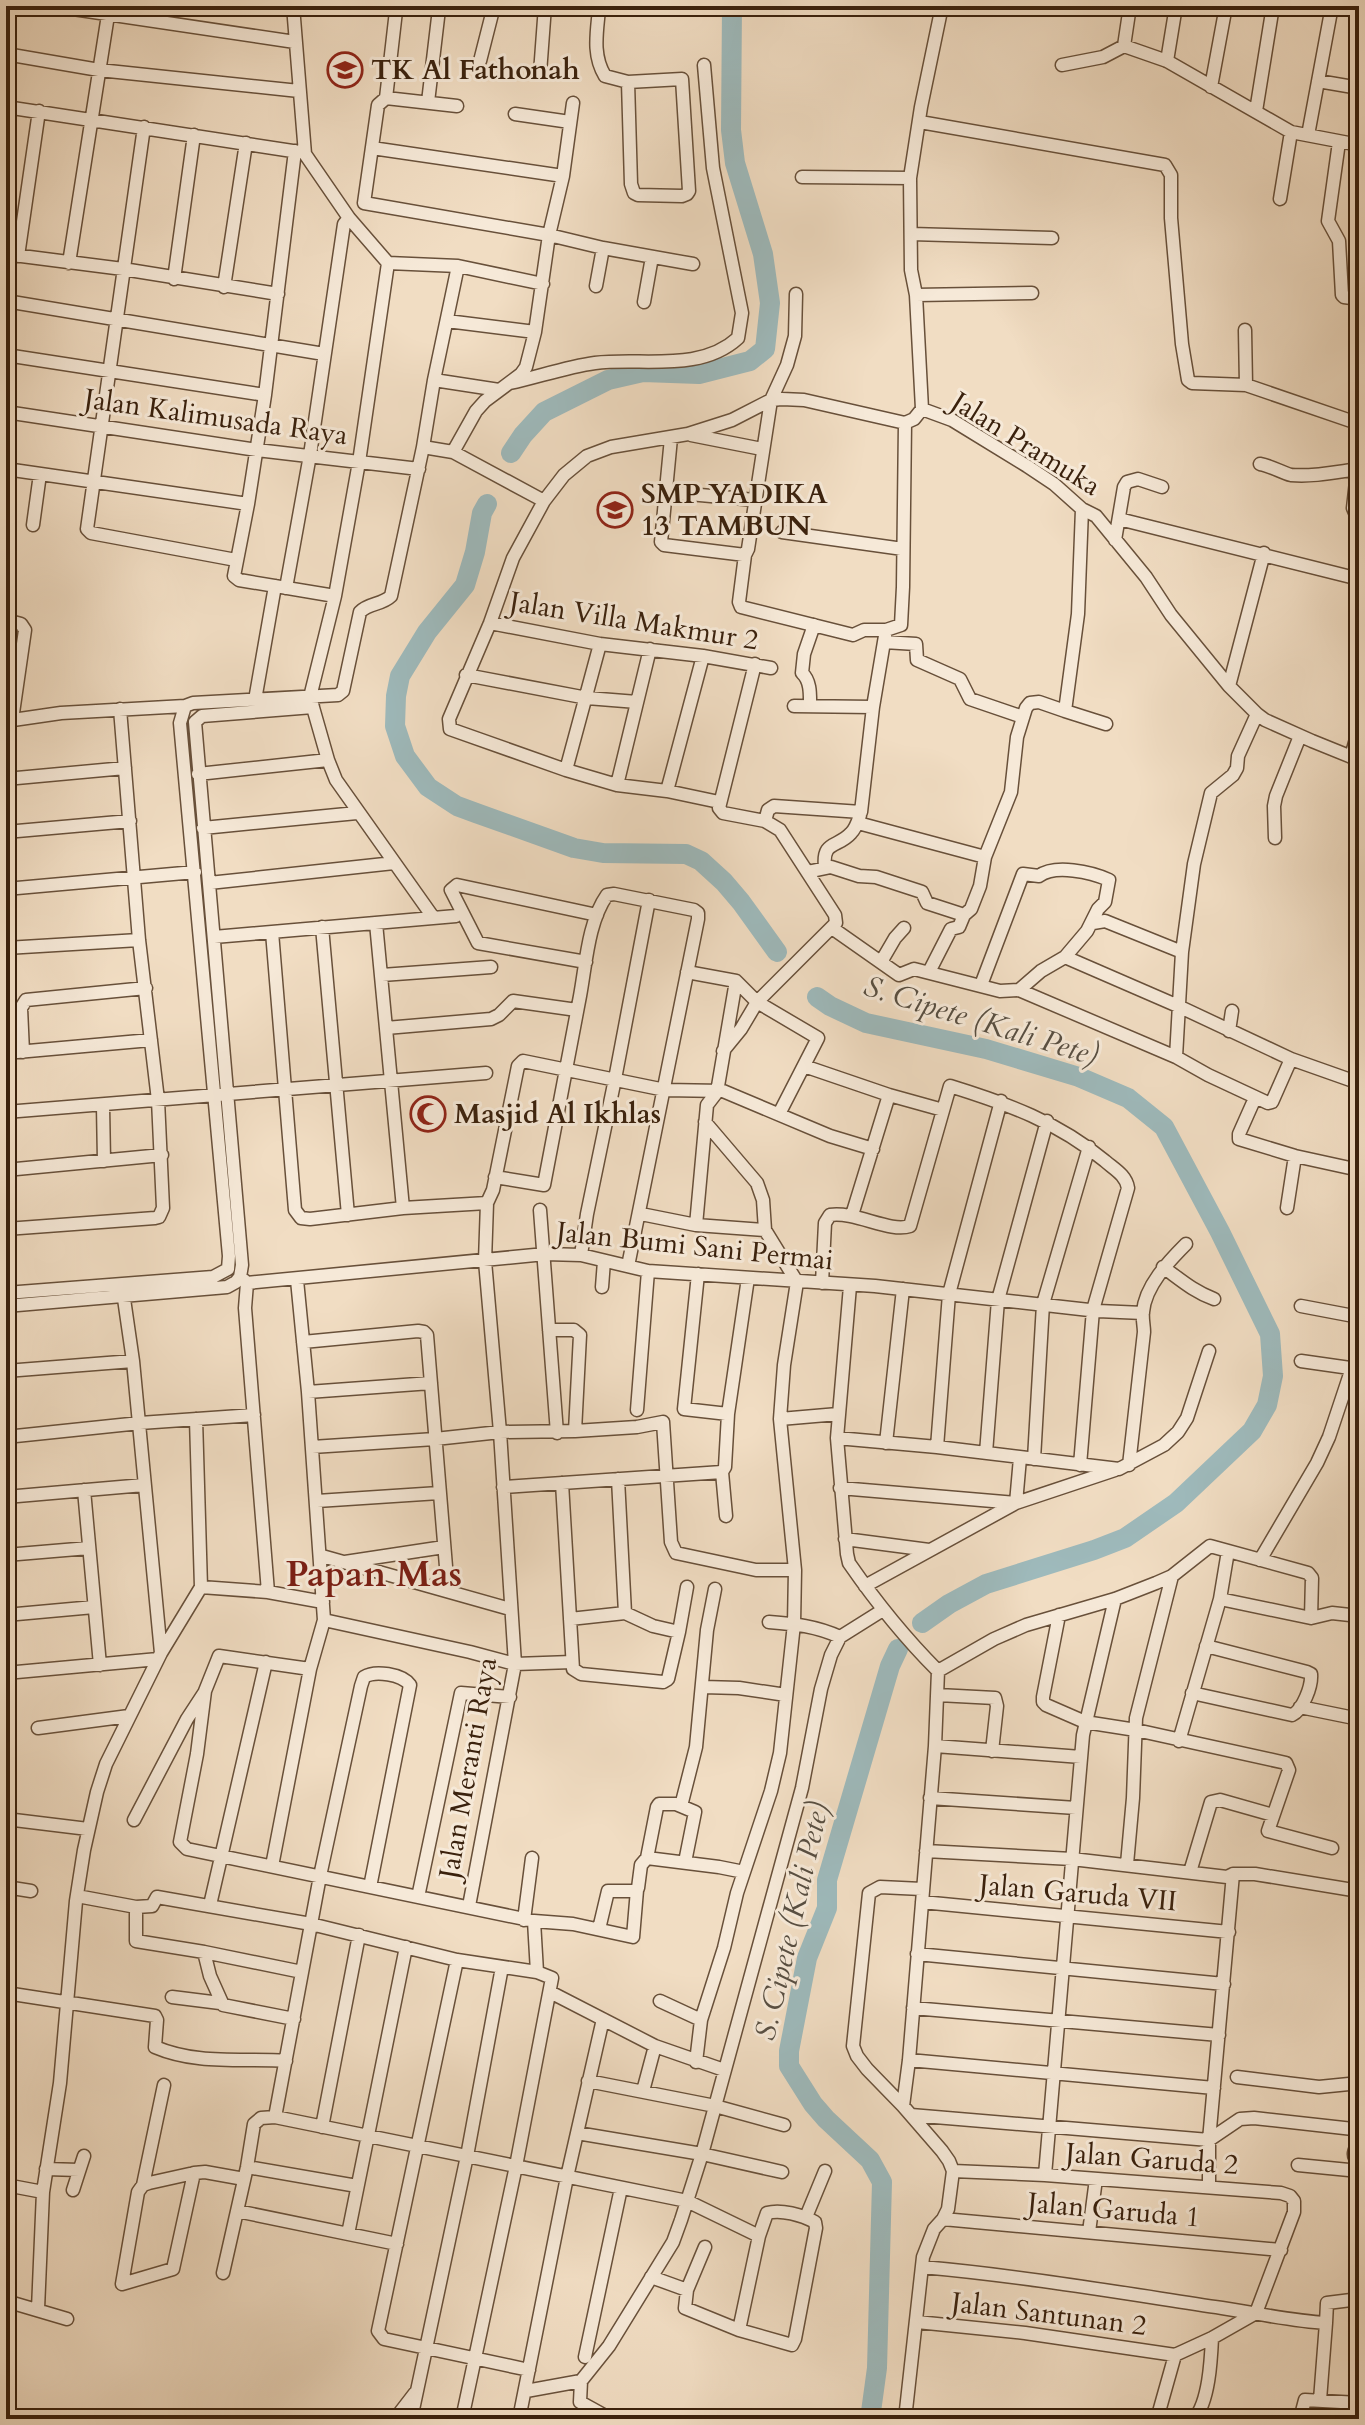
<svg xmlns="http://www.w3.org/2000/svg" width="1365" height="2425" viewBox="0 0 1365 2425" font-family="Cardo,serif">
	<rect width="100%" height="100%" fill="#f1ddc3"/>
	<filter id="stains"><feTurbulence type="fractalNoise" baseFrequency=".0025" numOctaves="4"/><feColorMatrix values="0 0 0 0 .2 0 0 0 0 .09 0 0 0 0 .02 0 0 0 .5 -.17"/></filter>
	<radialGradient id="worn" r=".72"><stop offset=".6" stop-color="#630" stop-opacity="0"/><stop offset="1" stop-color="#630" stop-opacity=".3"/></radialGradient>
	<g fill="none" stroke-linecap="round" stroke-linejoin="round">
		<path stroke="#9ebabc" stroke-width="20" d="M511 453 523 435 544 412 608 380 643 372 699 374 750 361 765 349 770 303 763 254 735 163 731 130 732 6
			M487 504 482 513 475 552 465 585 427 632 400 676 396 696 395 726 405 756 428 787 457 806 476 813 574 848 603 853 686 854 701 861 724 882 741 902 777 952
			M817 997 830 1006 866 1023 986 1049 1079 1077 1128 1098 1164 1127 1220 1232 1270 1334 1273 1376 1267 1405 1252 1431 1176 1503 1125 1538 1094 1550 986 1584 949 1604 922 1623
			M870 2419 877 2368 882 2182 870 2160 826 2119 813 2104 789 2066V2051L807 1958 827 1908V1880L890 1666 898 1649"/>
		<defs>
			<path id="street" d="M53 6 295 42
				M293 6 305 154 349 218 388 263 458 266 543 284
				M572 6 599 9
				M602 6 599 9C597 32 592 55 605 76L628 82 631 184 634 193 638 195 682 196 687 194 689 191 682 79 628 82
				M942 6 921 107 910 178 911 270 916 295 922 409 952 420 1027 466 1054 484 1082 509 1096 516 1146 577 1171 615 1229 686 1257 714 1265 720 1312 741 1359 760
				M396 11 386 98 378 105 364 203 549 235 603 248 693 264
				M1124 46 1130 6
				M6 54 99 70 299 91
				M480 61 494 6
				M1167 61 1176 6
				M1062 65 1103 57 1124 46 1167 61 1291 132 1359 145
				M540 73 545 6
				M1318 81 1359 88
				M1211 87 1226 6
				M386 98 457 106
				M428 102 439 9
				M6 107 299 152
				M1256 111 1273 6
				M515 114 570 122
				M920 122 1165 165 1171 175V218L1182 344 1188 380 1192 383 1246 385 1354 422 1359 428
				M144 127 87 529 91 533 236 560
				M1308 135 1332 6
				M1339 142 1328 221 1339 241 1342 295 1344 297 1359 299
				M372 148 563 176
				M295 151 265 395 248 504 234 576 239 580 335 596
				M802 177 910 178
				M1280 199 1291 132
				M911 234 1052 238
				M6 254 123 269 278 294
				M18 256 39 111
				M69 263 108 15
				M388 263 359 462 335 596 310 697 328 760 336 780 433 917
				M174 279 194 135
				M596 286 603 248
				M224 287 246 143
				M916 295 1032 293
				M6 301 324 354
				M644 302 652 257
				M447 321 535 332
				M1245 330 1246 385
				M6 355 265 395
				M434 380 499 390
				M510 383C538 377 566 367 595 363 641 357 700 373 738 338L742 313 713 168 704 65
				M6 412 257 450 419 469
				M691 435 762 449
				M671 438 661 542 664 545 745 555 748 549 771 400 787 365 795 336 796 294
				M423 447 434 380 458 266
				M453 452 476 411 485 401 521 374 526 367 535 332 549 235 563 176 573 103
				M1359 455 1353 508 1359 522
				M1260 464C1272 466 1282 473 1291 475 1313 477 1336 472 1358 469
				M6 469 248 504
				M667 492 755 500
				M1119 519 1359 579
				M33 525 40 474
				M782 532 903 549
				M1115 540 1124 487 1127 482 1138 479 1162 487
				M745 555 739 602 741 607 853 635 864 630H886L901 625 903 587 905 423
				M286 588 310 455 344 224 349 218
				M6 620 21 624 25 630 12 720
				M490 623 600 644 703 656 771 668
				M884 642 916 644 917 660 960 679 970 699 1023 717
				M466 675 587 698 637 702
				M1229 686 1264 553
				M255 700 275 586
				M794 706 873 707
				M810 706C810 695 811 681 802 673L804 654 814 625
				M1065 711 1106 724
				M6 721 61 713 185 706
				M1351 757 1359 728
				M566 770 600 644
				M198 774 328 760
				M6 779 125 768
				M617 785 650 649
				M667 791 703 656
				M719 802 667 791 617 785 566 770 450 729 449 719 490 623 513 558 544 501 564 475 587 456 611 447 688 434 732 420 771 400 782 399 804 400 905 423 914 419 922 409
				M765 821 768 810 774 806 861 812 873 707 886 630
				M858 823 985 857 980 886 971 909 964 915 959 927 951 929 929 972
				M203 828 357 813
				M6 832 130 821
				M1275 838 1274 806 1276 796 1300 736
				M985 857 1011 792 1017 737 1026 708 1030 703 1039 702 1065 711 1078 614 1082 509
				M825 867C822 840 838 848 851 833 856 828 858 821 860 815
				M807 872 831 867 859 876 876 877 922 892 927 903 964 915
				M209 883 394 863
				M6 889 195 872
				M376 923 403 1208
				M1093 923 1105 921 1182 952
				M322 927 348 1215
				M832 928 899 975 914 969 1000 991 1019 990 1041 971 1065 957 1087 931 1098 909 1105 902 1109 880C1091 872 1055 864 1039 876L1023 874 981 985
				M272 932 295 1210 301 1218 310 1219 403 1208 487 1203 485 1261 500 1432 515 1664 469 1906
				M214 937 456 916
				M6 948 139 940
				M1065 957 1178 1006 1291 1059 1359 1083
				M586 962 478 943 451 890 457 885 597 915
				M881 962 895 938 904 928
				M687 972 736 981 757 1002 818 1038 779 1114
				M382 975 491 967
				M1019 990 1176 1057 1208 1075 1268 1103 1272 1102 1291 1059
				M386 1028 491 1019 499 1015 513 1001 577 1010
				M1229 1031 1232 1011
				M723 1051 741 1029 757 1002 836 923 835 915 780 830 765 821 723 813 719 808 755 664
				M23 1052 21 1008 26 1000 146 988
				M6 1053 151 1040
				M1176 1057 1182 952 1194 864 1211 793 1233 775 1237 768 1238 756 1257 714
				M804 1066 889 1095 943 1110
				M1255 1098 1239 1134V1139L1295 1156 1359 1170
				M103 1106 104 1161
				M6 1112 486 1073
				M6 1170 162 1155
				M495 1177 544 1185C556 1122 568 1059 580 996 586 964 588 922 607 895L614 894 694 910 698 913V919L628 1266
				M487 1203 493 1190 518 1066 523 1061 665 1090 723 1091 830 1136 873 1149
				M1287 1208 1295 1156
				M540 1210 557 1433
				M641 1214 696 1225 765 1230
				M852 1215 889 1095
				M696 1225 707 1105 717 1092 736 981
				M6 1229 155 1218 159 1217 163 1208 158 1100 139 940 120 709
				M581 1255 587 1214 615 1079 649 900
				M1163 1267C1181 1280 1193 1291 1214 1299
				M228 1269 229 1256 180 723 185 706 193 703 338 695 343 691 360 612C368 603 382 605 391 596L423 447 453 452 544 501
				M698 1274 684 1409 728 1414
				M240 1277 242 1265 195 722 202 716 313 707
				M244 1280 247 1283 245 1308 268 1592
				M297 1280 308 1392 324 1620 470 1652 515 1664 572 1662
				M247 1283 545 1254 581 1255 648 1271 875 1286 1098 1311 1143 1313
				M822 1283 825 1223 830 1215C855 1211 890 1233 910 1226L950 1086C1008 1104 1058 1122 1105 1161 1114 1169 1126 1175 1128 1188L1093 1310 1080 1465
				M850 1286 837 1438 847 1554 849 1563C876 1602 905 1638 938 1671L935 1746 909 2060 903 2106
				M602 1287 604 1261
				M6 1293 213 1277 228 1269
				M6 1306 227 1287 236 1282 240 1277
				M1301 1306 1359 1317
				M549 1330H574L580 1335 575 1431
				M303 1342 418 1331 424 1332 427 1335 448 1591
				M1301 1361 1357 1369
				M6 1371 133 1361
				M308 1392 431 1383
				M637 1410 648 1271
				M196 1419 201 1587
				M780 1419 838 1414
				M6 1437 140 1423 254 1415
				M837 1438 937 1447 1119 1469 1164 1445 1178 1432 1187 1418 1209 1351
				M886 1443 903 1289
				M312 1447 435 1439 500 1432 575 1431 637 1427 663 1422 671 1542 676 1553 756 1570H795
				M937 1447 949 1294 1001 1101
				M986 1453 998 1300 1047 1121
				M1034 1459 1043 1304 1089 1147
				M1129 1465 1144 1332C1144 1326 1142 1318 1143 1312 1145 1286 1169 1261 1186 1244
				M722 1472 726 1516
				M562 1483 573 1669 581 1674 663 1682 668 1679 679 1632 653 1626 625 1613 618 1479
				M503 1487 722 1472 725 1467 728 1414 748 1278
				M840 1488 1016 1503 1020 1458
				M84 1490 100 1665
				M6 1497 144 1485
				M317 1501 439 1493
				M845 1539 929 1550
				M6 1555 89 1548
				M322 1556 510 1609
				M1260 1560 1317 1463 1329 1437 1352 1368
				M345 1562 444 1547
				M865 1586 1016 1503 1115 1470
				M6 1615 94 1607
				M1059 1615 1043 1697V1702L1046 1705 1085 1722 1136 1730 1286 1763 1289 1770 1268 1831 1332 1848
				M1311 1618 1332 1613 1359 1616
				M570 1619 625 1613
				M769 1622C795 1624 816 1626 840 1637
				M679 1632 687 1587
				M161 1653 201 1587 268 1592 323 1602
				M310 1669 219 1656 205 1691 197 1754 180 1842 187 1849 534 1921 537 1972
				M938 1671 994 1639 1026 1625 1115 1599 1156 1583 1172 1576 1210 1546 1308 1573 1312 1578 1311 1618 1220 1599
				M6 1673 158 1659
				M703 1687 739 1688 786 1695
				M1192 1693 1292 1715C1303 1710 1312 1686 1311 1674L1307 1672 1206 1646
				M938 1695 995 1698 997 1706 992 1751
				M1300 1707 1359 1719
				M38 1728 129 1716
				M1179 1741 1220 1599 1228 1551
				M935 1746 1081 1757
				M930 1798 1076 1808
				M681 1806 696 1747 707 1630 715 1589
				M6 1819 88 1829
				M134 1820 187 1719 204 1693
				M926 1851 1072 1859 1227 1877 1233 1874H1255L1359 1891
				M647 1858 719 1867 744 1872
				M1127 1864 1133 1798 1136 1718 1172 1576
				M272 1866 310 1669 324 1620
				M1190 1872 1211 1802 1220 1800 1273 1815
				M6 1887 31 1891
				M77 1896 136 1907V1941L204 1952 302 1972
				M418 1897 461 1693 510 1697
				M922 1902 1229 1932
				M210 1905 266 1662
				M136 1907 152 1906 157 1897 311 1924 457 1960 537 1972 552 1978 516 2166 462 2419
				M524 1920 532 1858
				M534 1921 573 1924 633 1937 637 1890
				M599 1929 608 1891H634L638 1888 641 1865 647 1858 657 1807 659 1804H676L695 1812 685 1862
				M204 1952 210 1976 223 2005 294 2019
				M917 1954 1224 1984
				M457 1960 378 2331 384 2339 529 2370
				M550 1992 655 2046 724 2070
				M6 1993 155 2016 157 2020 155 2047C197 2065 241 2058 286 2061
				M172 1997 220 2003
				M660 2001 701 2020
				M913 2008 1219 2035
				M909 2060 1214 2088
				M696 2062 701 2020 724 1948 737 1893 771 1791 780 1753 794 1624 795 1570 780 1419 784 1365 797 1282 765 1230 763 1200 757 1183 705 1122
				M1237 2077 1319 2087 1359 2083
				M588 2081 715 2106 784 2125
				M643 2091 655 2046
				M911 2115 1209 2140 1240 2119 1254 2118 1353 2129 1359 2134
				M275 2117 320 1876 361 1686 364 1677C375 1670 402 1674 410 1685L370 1887
				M322 2127 359 1935
				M577 2133 702 2154 782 2172
				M1359 2140C1355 2150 1350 2155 1359 2163
				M1298 2165 1359 2171
				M247 2167 357 2186
				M46 2169 79 2170
				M953 2171 1045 2175 1281 2193 1290 2196 1294 2201V2212L1256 2313 1212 2338 1175 2355
				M194 2173 149 2183 143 2185 138 2192 122 2284 173 2269 194 2173 205 2172 244 2179
				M1045 2175 1083 1735 1115 1599
				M6 2185 43 2192 60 2083 76 1901 84 1850 97 1792 106 1764 161 1653 133 1361 122 1285
				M143 2185 164 2085
				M1209 2187V2140L1233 1874
				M73 2190 84 2156
				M237 2211 397 2244
				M806 2217 825 2171
				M943 2219 1281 2250
				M1089 2232 1096 2179
				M348 2234 406 1947
				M705 2247 687 2290 685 2308 739 2330 792 2345 795 2339 816 2228 815 2222C802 2215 781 2209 767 2213L759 2236 739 2330
				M922 2267C1023 2276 1122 2293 1222 2308 1256 2313 1291 2321 1326 2323L1327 2303 1359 2299
				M223 2273 247 2167 254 2124 261 2118 275 2117 687 2201 759 2236
				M651 2277 687 2290
				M6 2301 67 2319
				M38 2309 43 2192
				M917 2322 1025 2333 1175 2355
				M585 2357 621 2188
				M526 2391 581 2381
				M1320 2400 1326 2323
				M395 2419 415 2393
				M411 2419 467 2156 502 1967
				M519 2419 567 2177 603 2019
				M677 2419 609 2418 580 2402 581 2381 609 2346 673 2242 681 2220 702 2154 802 1788 821 1689 831 1655 840 1637 883 1610
				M905 2419 923 2257 934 2229 943 2219 948 2209 953 2171 949 2161 942 2151 903 2106 867 2069 857 2056 853 2046 869 1893 880 1887 922 1889
				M1157 2419 1175 2355
				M1194 2419C1209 2402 1211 2360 1212 2338
				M1300 2419 1305 2400 1359 2403
				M1357 2419 1358 2403"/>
		</defs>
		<use href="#street" stroke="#68503a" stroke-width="15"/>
		<use href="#street" stroke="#f6e9d8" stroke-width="12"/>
	</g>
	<defs>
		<symbol id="school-ring" viewBox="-11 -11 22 22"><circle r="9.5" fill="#f6e9d8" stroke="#8f2418" stroke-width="1.5"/><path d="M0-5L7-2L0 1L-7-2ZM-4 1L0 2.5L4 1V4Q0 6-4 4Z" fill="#8f2418"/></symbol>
		<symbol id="mosque-ring" viewBox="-11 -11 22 22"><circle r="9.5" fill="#f6e9d8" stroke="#8f2418" stroke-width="1.5"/><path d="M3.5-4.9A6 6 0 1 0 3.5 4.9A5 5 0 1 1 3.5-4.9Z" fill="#8f2418"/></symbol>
	</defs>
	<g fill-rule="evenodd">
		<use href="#school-ring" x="325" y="50" width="40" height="40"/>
		<use href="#school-ring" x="595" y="490" width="40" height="40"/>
		<use href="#mosque-ring" x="408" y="1094" width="40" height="40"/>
	</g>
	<g text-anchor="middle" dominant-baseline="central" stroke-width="6" stroke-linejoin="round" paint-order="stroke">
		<g font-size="28" font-weight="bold" fill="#3a210d" stroke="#f6e9d8" text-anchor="start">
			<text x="371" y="70">TK Al Fathonah</text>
			<text x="641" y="494">SMP YADIKA<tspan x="641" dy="32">13 TAMBUN</tspan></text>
			<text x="454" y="1114">Masjid Al Ikhlas</text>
		</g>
		<g font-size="28" fill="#3a210d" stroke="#f6e9d8">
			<text transform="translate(216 417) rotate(8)">Jalan Kalimusada Raya</text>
			<text transform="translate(1026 444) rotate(32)">Jalan Pramuka</text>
			<text transform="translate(634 621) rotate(9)">Jalan Villa Makmur 2</text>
			<text transform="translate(695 1246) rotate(6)">Jalan Bumi Sani Permai</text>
			<text transform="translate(468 1768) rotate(-80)">Jalan Meranti Raya</text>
			<text transform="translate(1078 1893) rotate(5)">Jalan Garuda VII</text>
			<text transform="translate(1152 2159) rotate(4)">Jalan Garuda 2</text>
			<text transform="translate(1114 2210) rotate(5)">Jalan Garuda 1</text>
			<text transform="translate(1049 2314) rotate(7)">Jalan Santunan 2</text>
		</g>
		<g font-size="30" font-style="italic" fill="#584f42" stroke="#f6e9d8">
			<text transform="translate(981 1021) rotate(17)">S. Cipete (Kali Pete)</text>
			<text transform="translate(792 1921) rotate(-77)">S. Cipete (Kali Pete)</text>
		</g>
		<g font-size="36" font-weight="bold" fill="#7a1f14" stroke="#f6e9d8">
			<text x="374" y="1574">Papan Mas</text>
		</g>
	</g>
	<rect width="1365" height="2425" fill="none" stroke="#f1ddc3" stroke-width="32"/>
	<rect x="8" y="8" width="1349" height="2409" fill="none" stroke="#3a210d" stroke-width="4"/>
	<rect x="16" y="16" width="1333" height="2393" fill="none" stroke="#3a210d" stroke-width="2"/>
	<rect width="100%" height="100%" filter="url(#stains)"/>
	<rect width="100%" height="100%" fill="url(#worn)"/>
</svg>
